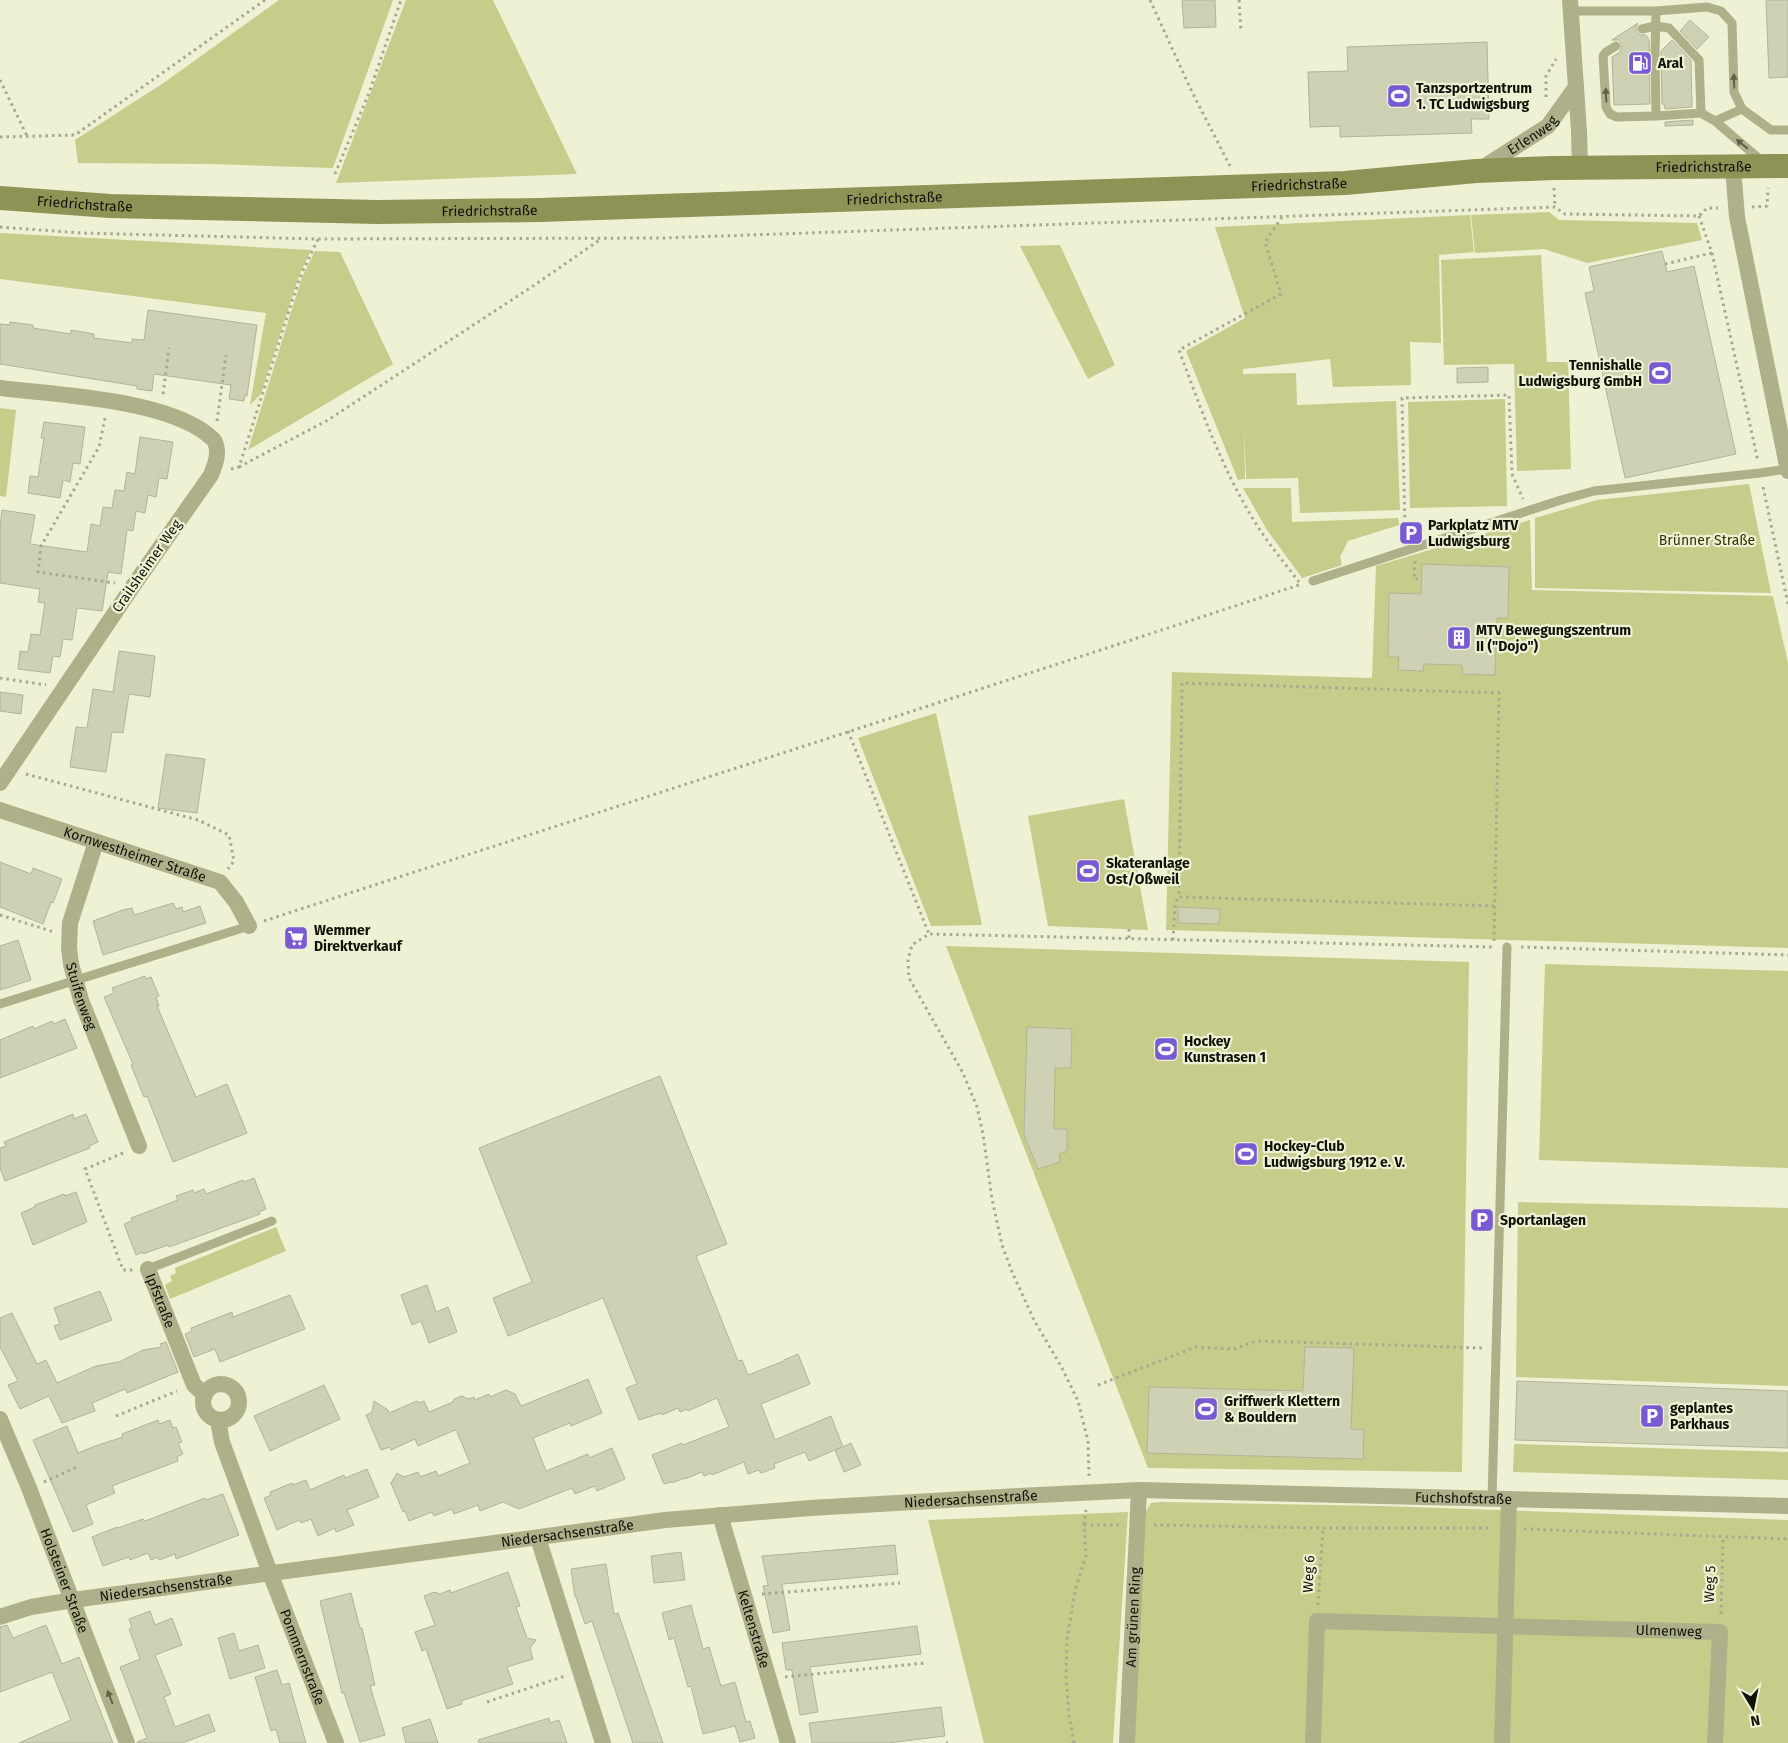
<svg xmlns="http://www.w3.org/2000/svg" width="1788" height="1743" viewBox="0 0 1788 1743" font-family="'Fira Sans',sans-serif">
	<rect width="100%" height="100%" fill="#eef1d3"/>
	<path fill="#c7cc8a" d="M279 0H393L333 168 211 164 78 163 75 140 165 82Z
		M406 0H493L577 174 336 183Z
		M1549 212 1559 220 1697 223 1702 240 1587 263 1544 249 1475 253 1471 215Z
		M1470 215 1474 252 1439 255 1441 343 1410 342 1411 385 1333 387 1330 359 1243 369V374L1296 373 1297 405 1396 401 1400 510 1300 513 1298 478 1246 479 1244 426 1245 479 1238 480 1186 351 1245 318 1215 227Z
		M0 233 311 250 299 276 261 394 250 405 266 313 0 279Z
		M1060 245 1115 365 1088 379 1020 246Z
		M315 251 340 252 393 364 248 450 302 277Z
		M1541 255 1547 362H1568L1571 469 1517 471 1514 364 1444 365 1441 260Z
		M1505 399 1507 506 1410 508 1408 402Z
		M0 408 16 410 6 497 0 496Z
		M1749 484 1771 593 1535 588V518L1597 500Z
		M1243 488H1291L1292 522 1398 518 1399 525 1348 541 1340 557 1342 565 1302 578 1267 530Z
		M1530 520 1532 590 1773 596 1788 663V948L1166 930 1172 672 1372 678 1376 566Z
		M936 713 982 925 931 926 858 738Z
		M1124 799 1148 930 1048 926 1028 816Z
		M946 946 1469 962 1462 1472 1148 1468Z
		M1545 964 1788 971V1168L1539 1160Z
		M1518 1202 1788 1208V1386L1516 1377Z
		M276 1227 286 1251 170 1299 165 1285 172 1281 170 1276 176 1273 175 1268Z
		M1514 1444 1788 1452V1480L1513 1472Z
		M1161 1502 1382 1506 1788 1520V1743H1127L1138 1525 1151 1503Z
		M1128 1512 1113 1743H984L928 1520Z"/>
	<path fill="#ced1b4" stroke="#b1b498" d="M1182 0H1215L1216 27 1184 28Z
		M1766 0H1788V77L1769 78Z
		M1690 20 1709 37 1697 49 1680 31Z
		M1638 23 1636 28 1637 33 1641 35H1646L1649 40 1650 104 1614 105 1612 57 1620 52 1622 45 1619 40H1612Z
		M1672 40 1691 60 1692 107 1665 109 1664 104H1662L1661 51Z
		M1487 42 1489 119H1471L1472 133 1340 137V126L1310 127 1308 72 1348 71 1347 47Z
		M1693 120V125L1665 126V122Z
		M1662 251 1667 272 1694 266 1736 454 1625 478 1585 293 1594 291 1589 267Z
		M148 310 257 325 247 396 245 395 244 401 229 399 231 385 154 374 152 391 137 389V386L0 364V324L10 325V322L33 325V328L71 334V330L83 332 94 334V338L132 343V339L144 340Z
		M1488 367V382L1457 383V368Z
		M44 422 85 427 80 464 73 463 70 482 63 480 60 498 28 493 30 476 38 477 44 438H41Z
		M140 437 173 442 167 479 159 478 156 497 148 495 145 513 136 511 133 531 127 530 121 574 108 572 102 611 77 608 72 640 63 639 60 657 53 656 50 673 18 669 20 651 28 652 31 634 40 635 45 603 38 602 40 589 0 583V527L2 510 35 515 30 544 87 552 91 524 100 526 103 507 112 508 115 490 124 491 127 472 135 474Z
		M1422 564 1509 567 1508 618H1497L1495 675 1463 674 1462 665 1424 664 1423 671 1398 670 1399 657H1388L1389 593 1421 594Z
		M119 651 155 656 150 697 129 694 123 733 112 732 106 772 70 767 76 727 87 728 93 689 113 692Z
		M0 692 23 695 21 714 0 711Z
		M166 754 205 759 197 813 158 808Z
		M0 862 31 874 33 868 62 879 53 903 51 902 43 924 0 907Z
		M173 903 176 909 182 907 183 912 200 906 206 923 103 955 93 921 123 910 132 908 134 915Z
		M1178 907 1220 909 1219 924 1178 923Z
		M18 940 31 980 0 990V946Z
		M145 976 146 979 151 977 159 996 156 997 159 1006H157L196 1097 227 1084 247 1133 173 1162 147 1096 144 1097 131 1065 133 1064 104 997 114 993 112 988Z
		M65 1019 77 1048 0 1078V1040L33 1026 34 1029 52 1021 54 1024Z
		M1027 1027 1072 1029 1071 1068H1055L1054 1129H1067V1151L1059 1154 1060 1162 1038 1169 1024 1135Z
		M660 1076 727 1244 696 1256 738 1361 742 1360 748 1375 784 1361V1360L798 1354 810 1384 761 1404 775 1440 831 1416 843 1447 851 1443 861 1465 844 1472 835 1450 842 1447 809 1461 805 1452 774 1464 775 1468 761 1473 759 1470 748 1474 744 1462 712 1475 711 1473 704 1476 702 1472 685 1479V1478L672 1483 671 1482 664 1484 652 1455 682 1443 683 1445 729 1427 717 1398 688 1411 687 1409 680 1412 678 1408 662 1415 661 1413 639 1420 626 1388 637 1384 603 1298 508 1336 493 1298 532 1282 479 1148Z
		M73 1114 74 1119 86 1114 98 1142 89 1146 90 1148 5 1181 0 1168V1148L6 1146 4 1142Z
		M254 1178 266 1209 259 1212 260 1214 169 1247 168 1245 143 1254V1252L136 1255 124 1224 132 1221 131 1218 178 1200 176 1196 193 1190 194 1193 204 1189 206 1194 243 1180 244 1182Z
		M76 1192 87 1222 33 1245 21 1213 35 1207V1205L64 1194 65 1196Z
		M427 1285 436 1312 448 1307 457 1332 429 1343 421 1321 412 1325 401 1295Z
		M100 1291 112 1320 60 1340 54 1326 60 1324 54 1308Z
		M290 1295 305 1329 220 1362 215 1349 194 1357 185 1334 192 1331 191 1328 232 1312 233 1317Z
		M12 1313 37 1364 46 1360 57 1383 96 1366 119 1362 143 1350 162 1347 160 1344 166 1342 178 1372 127 1393 125 1389 92 1403 95 1411 62 1423 49 1396 20 1409 8 1385 18 1381 0 1347V1318Z
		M1305 1347 1354 1348 1351 1429 1364 1430 1363 1459 1147 1453 1149 1387 1303 1391Z
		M588 1379 602 1413 571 1426 570 1423 533 1438 546 1471 588 1454 589 1458 612 1448 625 1479 597 1491 595 1486 575 1494 572 1488 519 1509 503 1502 480 1511 478 1505 454 1514 452 1509 434 1516 432 1512 409 1521 405 1511 403 1512 391 1483 397 1473 404 1477 418 1472 420 1477 436 1471 438 1476 470 1463 457 1432 455 1430 418 1446 415 1439 391 1450 390 1447 381 1450 366 1415 372 1412 374 1401 388 1410 389 1413 417 1401 420 1403 424 1401 429 1412 453 1402 454 1399 462 1396 468 1399 474 1397 475 1400 489 1394 490 1397 506 1390 515 1394 521 1406Z
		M1517 1381 1788 1391V1448L1515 1440Z
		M324 1385 340 1419 270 1451 254 1416Z
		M158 1420 159 1424 170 1420 173 1428 176 1427 182 1442 178 1443 183 1454 177 1457 178 1461 112 1486 115 1493 86 1505 93 1524 73 1532 33 1440 67 1426 78 1453 95 1446 123 1437 122 1434Z
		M367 1469 379 1497 347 1510 354 1525 336 1532 335 1528 318 1536 311 1519 301 1523 299 1520 277 1530 264 1498 271 1495 270 1492 292 1483 293 1485 306 1480 310 1490 344 1475 345 1478Z
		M223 1494 239 1535 176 1559 175 1554 159 1560 158 1557 151 1560 148 1553 130 1560 129 1557 103 1566 92 1537 117 1527 118 1528 143 1519 145 1521 205 1498 206 1500Z
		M895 1545 898 1574 782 1584 790 1630 773 1633 763 1586 769 1585H768L762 1556Z
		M681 1552 685 1580 654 1583 651 1556Z
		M606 1564 614 1614 618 1613 663 1743H633L592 1621 585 1624 576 1597H575L571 1569Z
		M508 1572 520 1606 516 1607 527 1638 536 1640 530 1648 533 1659 507 1667 513 1684 461 1701 462 1704 447 1709 426 1649 422 1651 415 1632 435 1625 424 1596 434 1592 440 1594 450 1590 451 1593Z
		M351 1593 360 1628H362L375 1685 370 1686 385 1735 360 1742 344 1693H342L320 1601Z
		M691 1605 703 1649 709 1647 721 1686 735 1682 746 1722 750 1721 755 1738 740 1742 735 1726 703 1734 691 1686 688 1687 674 1638 669 1640 662 1613Z
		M150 1611 155 1625 172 1618 182 1645 155 1655 171 1694 164 1697 175 1727 209 1714 215 1731 182 1743H137V1742L147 1738 120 1667 140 1659 129 1629 132 1628 129 1619Z
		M7 1625 13 1638 46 1625 62 1664 79 1657 113 1743H19L71 1720 52 1672 0 1692V1627Z
		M917 1626 921 1654 810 1667 818 1712 800 1715 792 1670H786L782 1643Z
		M234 1633 239 1651 258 1645 265 1668 230 1679 218 1638Z
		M277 1670 282 1685 289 1683 306 1743H280L276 1729 271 1731 255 1677Z
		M941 1707 945 1736 888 1743H812L809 1723Z
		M549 1718 550 1723 559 1720 567 1743H479L478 1740Z
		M430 1719 438 1743H406L402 1728Z"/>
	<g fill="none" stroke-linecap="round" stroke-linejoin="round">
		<path stroke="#a6a991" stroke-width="3" stroke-dasharray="2.5 4" stroke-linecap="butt" d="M1150 0 1192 92 1230 166
			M1239 0 1241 32
			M0 80 27 136
			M1546 97V76L1556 59
			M0 137 75 135 265 0
			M335 174 369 93 401 0
			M1554 188 1555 207
			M1752 207 1767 206 1768 188
			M1699 216 1712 253 1758 461
			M1282 217 1265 242 1281 294 1179 350C1202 412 1224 475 1260 530 1272 548 1286 565 1299 582
			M0 227 81 233 318 239 663 238 1555 207 1565 214 1699 216 1707 208H1718
			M1665 264 1712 253
			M163 394 169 348
			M105 418 99 447 41 546 38 572 115 583
			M217 421 226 355
			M239 467 328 420 533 286 601 239
			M231 469 239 467 300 277 318 239
			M1763 487 1788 604
			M1409 536 1405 527 1402 398 1509 395 1512 474 1523 499
			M1415 561 1414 579H1422
			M0 678 46 685
			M848 731 929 934
			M26 774 198 820 229 835 234 861 228 869
			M0 915 54 932
			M264 921C610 808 956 698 1302 584
			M1129 938V929
			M1173 940 1175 903 1179 897
			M1494 941 1499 693 1182 683 1179 897 1495 906
			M1521 947 1788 955
			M123 1153 85 1169 123 1270H133
			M1098 1385 1196 1347 1234 1349 1256 1341 1484 1348
			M116 1416 177 1391
			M1089 1476 1088 1441 1078 1401 1062 1368 1034 1320 1012 1272 1002 1245 992 1199 983 1134 977 1107 963 1073 909 978 908 960 912 945 929 934 1495 947
			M44 1482 79 1466
			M1084 1525H1120
			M1154 1525 1323 1528H1490
			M1524 1529 1788 1539
			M762 1594 900 1583
			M1318 1605 1323 1528
			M1721 1614 1723 1536
			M785 1677 925 1663
			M487 1702 565 1676
			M946 1743H948
			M1074 1743 1069 1716 1066 1676 1067 1640 1075 1591 1086 1555 1084 1525 1086 1510"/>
		<path stroke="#adb089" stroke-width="9" d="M1570 11H1656L1707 7 1721 11 1732 23 1734 92 1742 109 1771 130H1788
			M1656 11 1655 54 1656 116 1701 113 1715 121 1763 162
			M1642 29 1655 26 1669 28 1699 60 1701 113
			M1616 46 1606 52 1603 56 1606 107 1610 114 1617 117 1656 116
			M1715 121 1742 109
			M1313 581 1561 500 1594 491 1760 473 1787 469
			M0 1004 249 926
			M148 1269 272 1221
			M1492 1499 1507 947"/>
		<g stroke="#adb089" stroke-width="16">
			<path d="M1570 0 1579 131 1580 167"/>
			<path d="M1733 167 1737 217 1788 471"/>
			<path id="s1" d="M1479 170 1548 126 1576 87"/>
			<path d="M0 388C57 395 162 399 207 434 210 437 214 439 215 442 220 453 215 465 211 475L133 586 0 783"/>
			<path id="s2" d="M0 810 220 882 236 902 249 926"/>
			<path id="s3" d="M96 842 70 923 69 948 71 964 81 1000 139 1146"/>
			<path id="s4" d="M148 1269 194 1385 205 1395"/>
			<circle cx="221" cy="1402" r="18"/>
			<path id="s5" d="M0 1419 29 1488 127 1743"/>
			<path id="s6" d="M218 1420 222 1442 270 1573 336 1743"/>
			<path id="s7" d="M720 1515 788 1743"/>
			<path d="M538 1538 603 1743"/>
			<path id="s8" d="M0 1617 31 1607 73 1600 665 1520 810 1508 1019 1496 1139 1490 1788 1506"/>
			<path id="s9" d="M1127 1743 1139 1490"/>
			<path id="s10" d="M1313 1743 1317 1621 1720 1632 1715 1743"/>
			<path d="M1502 1743 1509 1499"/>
		</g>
		<path stroke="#8e9255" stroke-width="24" id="s11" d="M0 198 110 206 378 212 540 210 1345 183 1476 171 1553 168 1788 166"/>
	</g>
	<defs><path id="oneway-solid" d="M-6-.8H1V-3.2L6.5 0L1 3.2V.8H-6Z" transform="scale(1.25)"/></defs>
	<g fill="#5f6148">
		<use href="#oneway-solid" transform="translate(1734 81) rotate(-92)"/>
		<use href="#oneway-solid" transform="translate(1606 95) rotate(-93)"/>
		<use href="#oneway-solid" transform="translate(1742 144) rotate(-140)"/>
		<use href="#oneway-solid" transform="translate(110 1697) rotate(-111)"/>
	</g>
	<defs>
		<symbol id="fuel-square" viewBox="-11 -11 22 22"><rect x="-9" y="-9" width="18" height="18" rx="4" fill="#7a5ad4" stroke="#eef1d3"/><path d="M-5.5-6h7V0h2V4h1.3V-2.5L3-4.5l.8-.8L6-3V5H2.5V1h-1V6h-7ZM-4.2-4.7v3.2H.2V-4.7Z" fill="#fff"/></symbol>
		<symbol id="stadium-square" viewBox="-11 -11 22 22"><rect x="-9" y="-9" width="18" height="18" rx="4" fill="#7a5ad4" stroke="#eef1d3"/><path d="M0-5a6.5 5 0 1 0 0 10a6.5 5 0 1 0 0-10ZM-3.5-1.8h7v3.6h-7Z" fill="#fff"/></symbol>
		<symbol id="parking-square" viewBox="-11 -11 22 22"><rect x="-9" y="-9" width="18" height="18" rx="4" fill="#7a5ad4" stroke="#eef1d3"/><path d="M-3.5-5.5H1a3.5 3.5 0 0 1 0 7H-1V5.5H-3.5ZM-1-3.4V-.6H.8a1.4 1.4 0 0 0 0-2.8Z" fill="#fff"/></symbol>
		<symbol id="building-square" viewBox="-11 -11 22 22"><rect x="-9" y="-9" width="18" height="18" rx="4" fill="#7a5ad4" stroke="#eef1d3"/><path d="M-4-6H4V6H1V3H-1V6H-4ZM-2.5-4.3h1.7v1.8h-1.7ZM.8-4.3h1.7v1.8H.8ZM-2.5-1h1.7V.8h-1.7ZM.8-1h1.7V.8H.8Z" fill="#fff"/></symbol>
		<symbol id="supermarket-square" viewBox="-11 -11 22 22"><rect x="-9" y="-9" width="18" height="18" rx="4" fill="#7a5ad4" stroke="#eef1d3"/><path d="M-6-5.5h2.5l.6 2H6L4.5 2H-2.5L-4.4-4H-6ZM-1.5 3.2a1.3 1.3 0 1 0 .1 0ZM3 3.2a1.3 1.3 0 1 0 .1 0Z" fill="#fff"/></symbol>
	</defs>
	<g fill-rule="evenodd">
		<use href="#fuel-square" x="1626" y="49" width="28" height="28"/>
		<use href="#stadium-square" x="1385" y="82" width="28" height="28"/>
		<use href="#stadium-square" x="1646" y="359" width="28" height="28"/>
		<use href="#parking-square" x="1397" y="519" width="28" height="28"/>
		<use href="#building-square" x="1445" y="624" width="28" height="28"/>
		<use href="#stadium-square" x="1074" y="857" width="28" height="28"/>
		<use href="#supermarket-square" x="282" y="924" width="28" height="28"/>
		<use href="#stadium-square" x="1152" y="1035" width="28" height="28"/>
		<use href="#stadium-square" x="1232" y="1140" width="28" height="28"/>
		<use href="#parking-square" x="1468" y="1206" width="28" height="28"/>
		<use href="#stadium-square" x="1192" y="1395" width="28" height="28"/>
		<use href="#parking-square" x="1638" y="1402" width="28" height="28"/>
	</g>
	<g text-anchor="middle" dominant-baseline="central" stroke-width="4.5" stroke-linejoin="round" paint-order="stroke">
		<g font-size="14" font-weight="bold" fill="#111208" stroke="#eef1d3" text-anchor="start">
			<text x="1658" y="63">Aral</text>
			<text x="1416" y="88">Tanzsportzentrum<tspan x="1416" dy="16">1. TC Ludwigsburg</tspan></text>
			<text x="1642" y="365" text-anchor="end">Tennishalle<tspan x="1642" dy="16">Ludwigsburg GmbH</tspan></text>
			<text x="1428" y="525">Parkplatz MTV<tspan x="1428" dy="16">Ludwigsburg</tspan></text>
			<text x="1476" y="630">MTV Bewegungszentrum<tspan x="1476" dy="16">II ("Dojo")</tspan></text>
			<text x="1106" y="863">Skateranlage<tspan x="1106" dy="16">Ost/Oßweil</tspan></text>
			<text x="314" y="930">Wemmer<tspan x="314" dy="16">Direktverkauf</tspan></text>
			<text x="1184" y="1041">Hockey<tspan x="1184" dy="16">Kunstrasen 1</tspan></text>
			<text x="1264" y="1146">Hockey-Club<tspan x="1264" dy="16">Ludwigsburg 1912 e. V.</tspan></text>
			<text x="1500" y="1220">Sportanlagen</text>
			<text x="1224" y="1401">Griffwerk Klettern<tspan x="1224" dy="16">&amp; Bouldern</tspan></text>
			<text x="1670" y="1408">geplantes<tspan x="1670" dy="16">Parkhaus</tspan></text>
		</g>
		<g font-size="14" fill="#111208" stroke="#eef1d3">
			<text stroke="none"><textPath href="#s1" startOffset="64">Erlenweg</textPath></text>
			<text stroke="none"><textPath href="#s11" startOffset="1705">Friedrichstraße</textPath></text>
			<text stroke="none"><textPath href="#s11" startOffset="1300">Friedrichstraße</textPath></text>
			<text stroke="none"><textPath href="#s11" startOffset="895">Friedrichstraße</textPath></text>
			<text stroke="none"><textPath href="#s11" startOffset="85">Friedrichstraße</textPath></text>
			<text stroke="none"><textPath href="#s11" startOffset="490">Friedrichstraße</textPath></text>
			<text transform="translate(147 566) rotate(-55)">Crailsheimer Weg</text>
			<text stroke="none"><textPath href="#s2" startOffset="142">Kornwestheimer Straße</textPath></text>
			<text stroke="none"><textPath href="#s3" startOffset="160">Stuifenweg</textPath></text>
			<text stroke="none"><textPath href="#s4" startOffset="34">Ipfstraße</textPath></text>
			<text stroke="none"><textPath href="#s8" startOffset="1472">Fuchshofstraße</textPath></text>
			<text stroke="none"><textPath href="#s8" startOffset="979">Niedersachsenstraße</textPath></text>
			<text stroke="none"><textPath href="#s8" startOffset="574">Niedersachsenstraße</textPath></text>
			<text transform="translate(1309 1574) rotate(-87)">Weg 6</text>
			<text stroke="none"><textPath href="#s5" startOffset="174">Holsteiner Straße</textPath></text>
			<text transform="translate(1710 1584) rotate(-88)">Weg 5</text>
			<text stroke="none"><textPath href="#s8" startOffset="169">Niedersachsenstraße</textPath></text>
			<text stroke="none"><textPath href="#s9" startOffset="126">Am grünen Ring</textPath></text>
			<text stroke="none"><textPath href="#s7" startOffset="119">Keltenstraße</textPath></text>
			<text stroke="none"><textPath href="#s10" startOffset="474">Ulmenweg</textPath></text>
			<text stroke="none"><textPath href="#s6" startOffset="252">Pommernstraße</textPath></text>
		</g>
		<g font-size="14" fill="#303207" stroke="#eef1d3">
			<text x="1707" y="540">Brünner Straße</text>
		</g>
	</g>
	<g transform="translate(1753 1708) rotate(170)" stroke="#eef1d3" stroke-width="4" paint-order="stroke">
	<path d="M0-4L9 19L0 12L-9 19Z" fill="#111208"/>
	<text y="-8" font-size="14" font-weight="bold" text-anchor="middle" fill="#111208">N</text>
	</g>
</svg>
